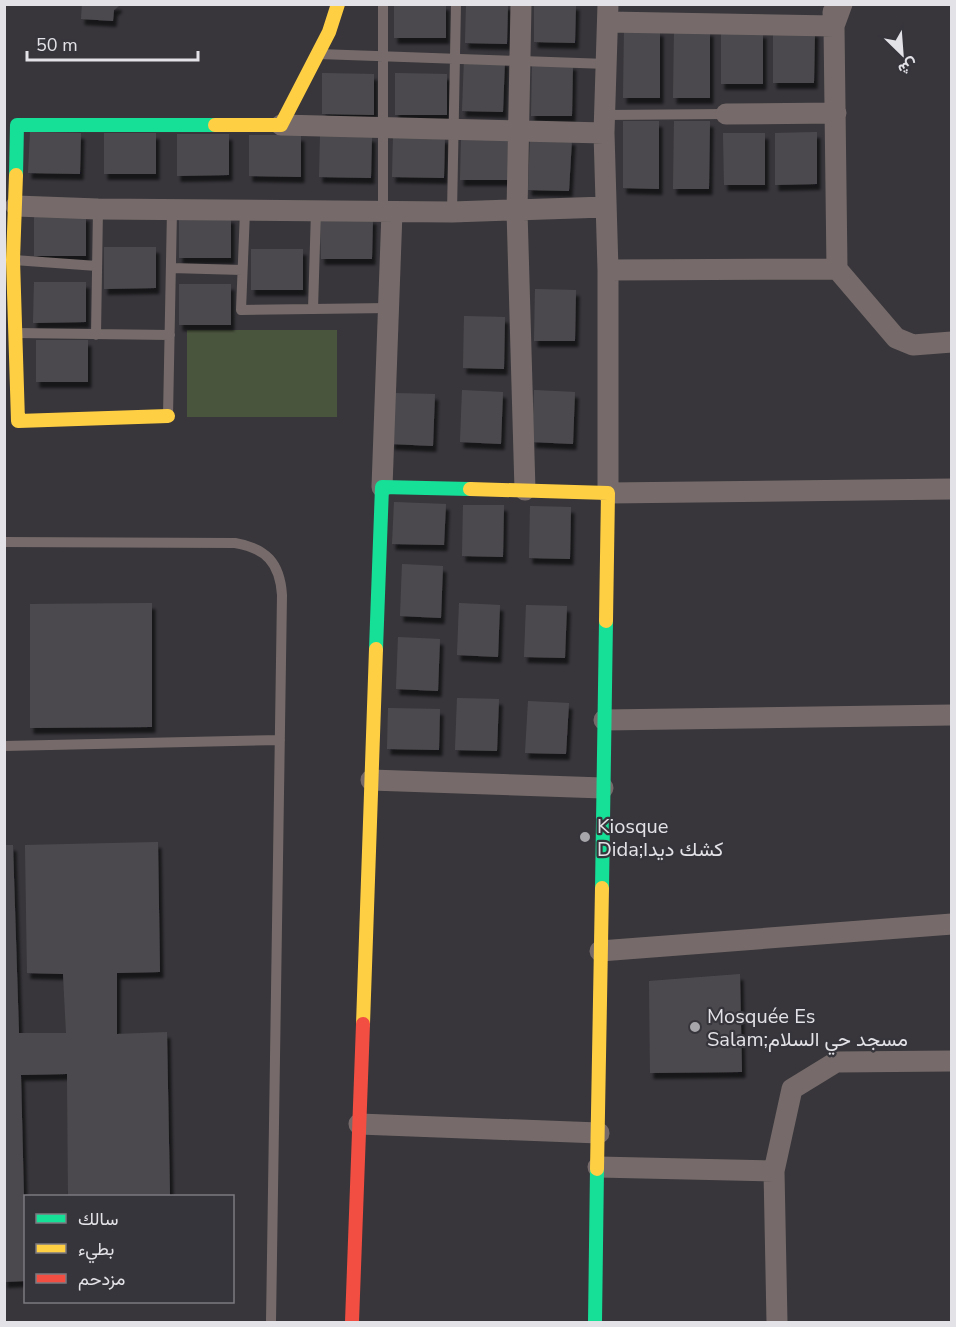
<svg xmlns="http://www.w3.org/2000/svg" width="956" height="1327" viewBox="0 0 956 1327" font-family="'Nunito Sans',Vazirmatn,sans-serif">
	<defs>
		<filter id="shadow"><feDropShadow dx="3.5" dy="6" stdDeviation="1.5" flood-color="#0009"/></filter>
	</defs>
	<rect width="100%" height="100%" fill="#38363b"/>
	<path fill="#4a553e" d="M187 330H337V417H187Z"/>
	<path fill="#4c4a4e" filter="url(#shadow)" d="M82 4H117L119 6 114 10 113 21 81 19Z
		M394 4H446V38H394Z
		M466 4H508L507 44 465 43Z
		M534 4H576L575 43 534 42Z
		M624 30H660V98H623Z
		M710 30V98H673L674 31Z
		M773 31H815L814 83H773Z
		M721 32H763V84H721Z
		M464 59 505 60 503 112 462 111Z
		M532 64H573L572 116H531Z
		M322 73 374 74V115L322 114Z
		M395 73 447 74V115H395Z
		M623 121H659V189L623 188Z
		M674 121H710L709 189H673Z
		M30 132 81 133 80 174 28 173Z
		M817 132V184L775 185V133Z
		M104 133H156V174H104Z
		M723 133H765V185H724Z
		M177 134H229V175L177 176Z
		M249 135H301V177L249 176Z
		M320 136H372L371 178 319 177Z
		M393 136 445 137 444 178 392 177Z
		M530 138 572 139 569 191 528 190Z
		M461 139H513V180H460Z
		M34 215H86V256H34Z
		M179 217H231V258H179Z
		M320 218H373L372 259H321Z
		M104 247H156V288L104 289Z
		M251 249H303V290H251Z
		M34 282H86V322L33 323Z
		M179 284H231V325H179Z
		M535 289 576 290 575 341H534Z
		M464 316 505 317 504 369 463 368Z
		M36 340H88V382H36Z
		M462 390 503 392 501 444 460 442Z
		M534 390 575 392 573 444 532 442Z
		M393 393 435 394 433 446 391 444Z
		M394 502 446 504 444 545 392 544Z
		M463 505H504L503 557 462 556Z
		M530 506 571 507 570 559 529 558Z
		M402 564 443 566 441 618 400 616Z
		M152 603V727L30 728V604Z
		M459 603 500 605 498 657 457 655Z
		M526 605 567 606 565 658 524 657Z
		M398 637 440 639 438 691 396 689Z
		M457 698 499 699 497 751 455 750Z
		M528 701 569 703 566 754 525 753Z
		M388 708 440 709 439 750 387 749Z
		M158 842 160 972 117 973V1034L167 1032 170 1196H68L67 1074 21 1075 26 1281 4 1282V845H13L19 1033H66L63 974 27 973 25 845Z
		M740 974 742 1072 650 1073 649 981Z"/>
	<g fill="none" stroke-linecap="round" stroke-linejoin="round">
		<path stroke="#766b6a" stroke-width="10" d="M319 54 607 64
			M605 115 726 114
			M245 211 241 310 389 308
			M383 212V4
			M452 212 456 4
			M14 260 97 266
			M171 268 242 270
			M313 309 316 211
			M16 333 170 335
			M96 335 98 209
			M168 416 172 210
			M4 542 235 543C266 548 280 563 282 595L271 1322
			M4 746 280 740"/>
		<path stroke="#766b6a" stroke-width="21" d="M521 4 517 211 525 490
			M608 4 604 133 608 270V493L952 489
			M608 22 834 26 833 12
			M726 114 836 113
			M281 125 604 133
			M16 206 98 209 452 212 605 207
			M837 269 834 26 842 4
			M608 270 837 269 896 338 913 345 952 342
			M382 487 392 212
			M604 720 952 715
			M371 780 603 788
			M600 951 952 924
			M359 1124 599 1133
			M598 1167 774 1171
			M777 1322 774 1171 792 1089 836 1062 952 1061"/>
		<path stroke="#16e098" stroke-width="14" d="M16 175 17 125H215
			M376 649 382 487 470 489
			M602 888 606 621
			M595 1322 597 1169"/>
		<path stroke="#ffcf43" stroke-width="14" d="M215 125H281L329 32 338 4
			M16 175 13 260 18 421 168 416
			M470 489 608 493 606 621
			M363 1024 376 649
			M597 1169 602 888"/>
		<path stroke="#f24e42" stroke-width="14" d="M352 1322 363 1024"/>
	</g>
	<g fill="#a7a6aa" stroke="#37353c" stroke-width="2">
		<circle cx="585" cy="837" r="6"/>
		<circle cx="695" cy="1027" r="6"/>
	</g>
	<g text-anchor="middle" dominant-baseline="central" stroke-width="4.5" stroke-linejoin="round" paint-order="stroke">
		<g font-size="20" fill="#e3e2e6" stroke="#37353c" text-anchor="start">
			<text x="597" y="826">Kiosque<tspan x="597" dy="23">Dida;كشك ديدا</tspan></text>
			<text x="707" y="1016">Mosquée Es<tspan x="707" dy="23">Salam;مسجد حي السلام</tspan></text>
		</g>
	</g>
	<rect width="956" height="1327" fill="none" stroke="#e3e2e6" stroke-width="12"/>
	<rect x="24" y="1195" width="210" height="108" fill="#37353c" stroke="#7c7a80" stroke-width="1.5"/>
	<rect x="36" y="1214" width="30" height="9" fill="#16e098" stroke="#7c7a80" stroke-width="1.5"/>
	<text x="78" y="1225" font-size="18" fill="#e3e2e6">سالك</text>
	<rect x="36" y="1244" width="30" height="9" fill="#ffcf43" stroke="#7c7a80" stroke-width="1.5"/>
	<text x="78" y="1255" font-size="18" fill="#e3e2e6">بطيء</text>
	<rect x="36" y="1274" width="30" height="9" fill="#f24e42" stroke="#7c7a80" stroke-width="1.5"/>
	<text x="78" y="1285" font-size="18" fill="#e3e2e6">مزدحم</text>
	<g transform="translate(902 54) rotate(155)" stroke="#37353c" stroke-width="4.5" paint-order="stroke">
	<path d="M0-4.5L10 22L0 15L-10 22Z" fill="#e3e2e6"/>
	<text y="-9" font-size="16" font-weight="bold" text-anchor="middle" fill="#e3e2e6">ش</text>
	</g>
	<path d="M27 51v9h171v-9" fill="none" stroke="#e3e2e6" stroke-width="3"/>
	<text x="36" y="51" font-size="18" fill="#e3e2e6" stroke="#37353c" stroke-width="4.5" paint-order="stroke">50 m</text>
</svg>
